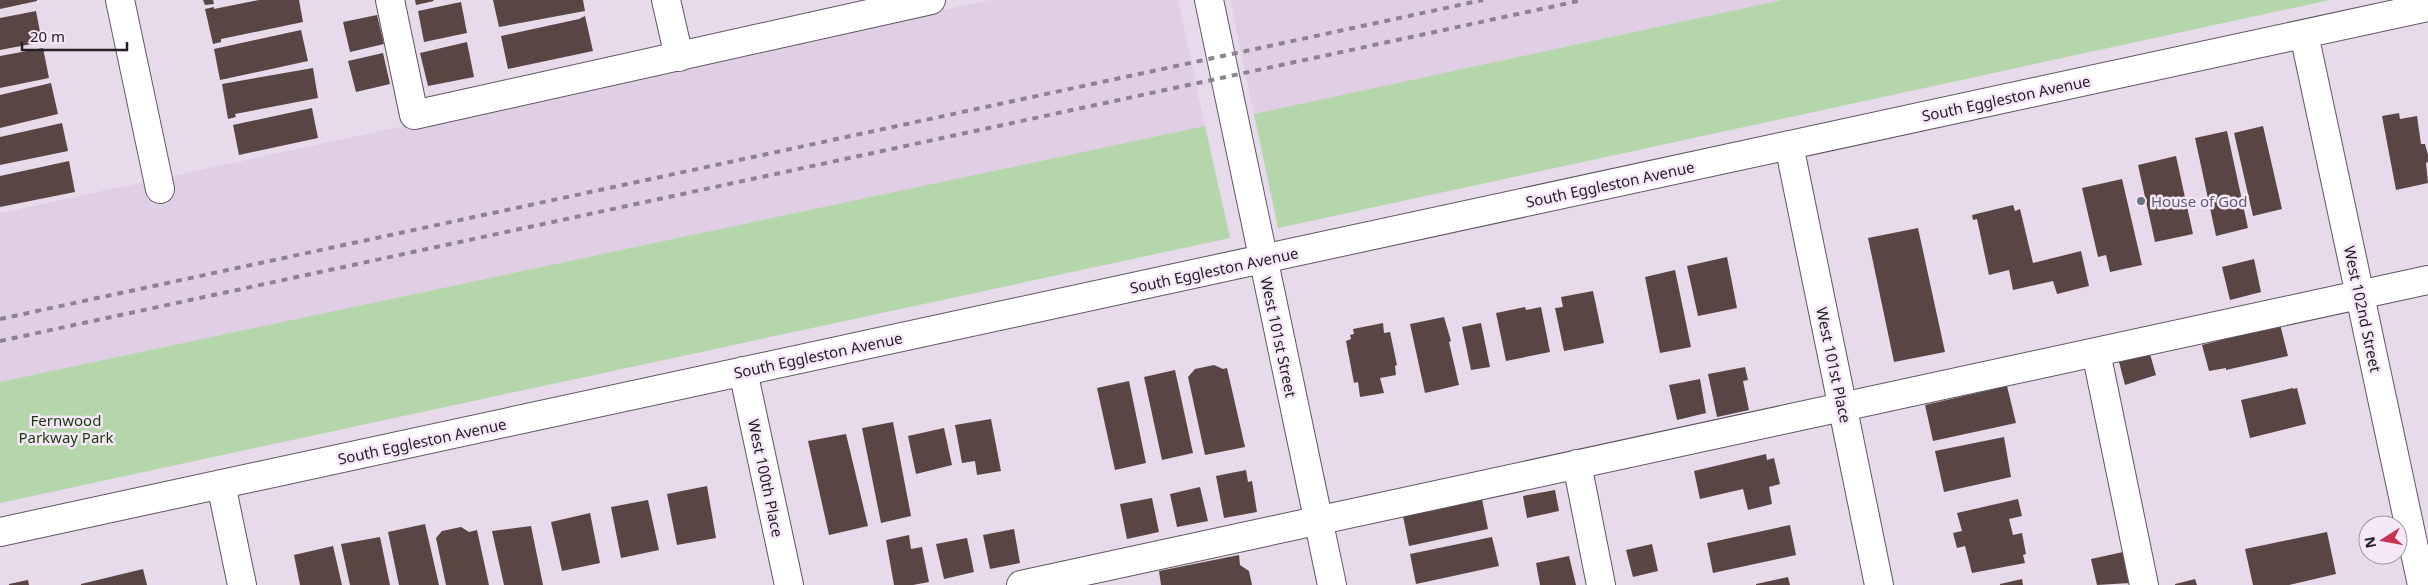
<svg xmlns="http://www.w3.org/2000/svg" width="2428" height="585" viewBox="0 0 2428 585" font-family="'Noto Sans',sans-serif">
	<rect width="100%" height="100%" fill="#e7daeb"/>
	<path fill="#e0cee5" d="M990 0H1178L1205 126 0 382V213Z
		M1230 0H1782L1254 114Z"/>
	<path fill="#b4d6aa" d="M1782 0H2330L1278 228 1254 114Z
		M1205 126 1230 238 0 503V382Z"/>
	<path fill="#594644" d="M0 0H37V1L0 9Z
		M203 0H213L214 4 205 5Z
		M259 0H299L303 22 221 39V42L213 44 205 9 214 7V9Z
		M415 0H433L434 1 416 5Z
		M493 0H583L585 11 499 27Z
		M461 2 467 33 424 42 418 11Z
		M36 11 42 42 0 50V18Z
		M377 15 384 44 350 52 343 22Z
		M585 16 593 51 508 69 501 36 579 19Z
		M301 30 308 61 220 80 214 49Z
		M467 42 474 77 428 86 420 53Z
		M43 48 49 78 0 88V56Z
		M383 53 390 84 356 92 348 61Z
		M313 68 318 98 235 114 236 117 228 119 222 84Z
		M51 83 58 114 0 128V95Z
		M312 108 318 138 239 155 233 125Z
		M2399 113 2400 119 2417 116 2421 144H2425L2428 155V162L2426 163 2428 183 2396 190 2382 116Z
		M62 123 68 151 0 165V137Z
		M2263 126 2282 209 2253 216 2234 133Z
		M2227 131 2248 228 2216 236 2195 138Z
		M2176 156 2193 234 2155 242 2138 165Z
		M69 161 75 192 0 207V176Z
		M2122 179 2142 265 2110 272 2106 255 2098 257 2082 188Z
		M2013 205 2015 211 2020 209 2033 263 2081 251 2089 286 2057 294 2053 281 2013 290 2009 270 1989 275 1977 219 1973 220 1972 215Z
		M1918 228 1945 352 1894 362 1868 238Z
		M1727 257 1737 308 1698 316 1687 266Z
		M2254 259 2261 292 2230 300 2222 267Z
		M1675 270 1691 347 1660 353 1645 277Z
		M1593 291 1604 343 1564 351 1555 308 1563 307 1561 297Z
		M1525 307 1526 310 1541 307 1550 352 1506 361 1496 313Z
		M1444 317 1451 341 1449 342 1459 385 1425 393 1410 324Z
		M1383 323 1384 333 1390 332 1397 365 1395 366 1396 375 1380 378 1384 393 1360 397 1358 382 1354 383 1346 341 1351 339 1350 335 1354 334 1353 329Z
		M1481 323 1490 367 1471 370 1462 327Z
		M2280 324 2288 356 2226 370V368L2209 371 2202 345 2221 340 2220 337Z
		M2150 354 2156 375 2125 385 2119 362Z
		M1214 365 1223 369 1227 368 1245 447 1205 455 1188 377 1195 369Z
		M1745 367 1748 380 1743 381 1749 410 1717 417 1708 374Z
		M1175 370 1193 453 1162 460 1144 377Z
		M1700 379 1706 413 1677 420 1669 385Z
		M1129 381 1146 463 1115 470 1097 388Z
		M2007 386 2016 423 1933 441 1925 405Z
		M2293 388V389L2297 388 2306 424 2250 438 2241 400Z
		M991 419 1001 471 977 475 975 461 962 463 955 425Z
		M893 422 911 516 881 523 862 428Z
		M944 428 952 465 916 474 908 436Z
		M846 434 868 526 829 535 808 441Z
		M2004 437 2011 477 1944 492 1935 451Z
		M1766 454 1767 460 1774 458 1780 484 1769 487 1772 504 1748 510 1743 489 1700 499 1694 471Z
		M1246 470 1248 482 1252 481 1257 512 1224 518 1216 476Z
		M707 486 716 538 677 545 667 494Z
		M1200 487 1208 521 1177 527 1170 494Z
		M1555 490 1559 511 1527 518 1523 496Z
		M1152 498 1159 532 1127 539 1120 504Z
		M1482 499 1488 529 1409 546 1403 516Z
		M2018 499 2022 516 2009 519 2013 535 2022 533 2026 554 2023 555 2025 563 1972 573 1965 546 1957 548 1953 533 1962 531 1957 513Z
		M648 500 659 550 621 558 611 507Z
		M590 513 600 563 562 571 551 522Z
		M425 524 439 585H399L388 532Z
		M1790 525 1796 555 1713 573 1707 543Z
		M531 526 543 585H504L492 531Z
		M461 527 469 532 477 530 489 585H446L436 538 442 531Z
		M1014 529 1020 563 990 569 983 535Z
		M2327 532 2336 574 2289 585H2253L2245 549Z
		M909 535 911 549 922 547 929 582 913 585H894L886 540Z
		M380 537 390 585H350L341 544Z
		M1492 537 1499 566 1416 584 1410 554Z
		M967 538 974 572 944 579 936 544Z
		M1652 544 1658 571 1633 577 1626 550Z
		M333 546 342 585H300L294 555Z
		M2123 552 2130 583 2097 585 2091 559Z
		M1239 555 1240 565 1249 571 1252 585H1161L1159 571Z
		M1569 556 1576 585H1540L1536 563Z
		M143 569 147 585H81V584Z
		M1788 577 1790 585H1756V584Z
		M2022 579 2023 585H2000V584Z
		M2195 579 2197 585H2175V584Z
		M28 580 29 585H9V584Z"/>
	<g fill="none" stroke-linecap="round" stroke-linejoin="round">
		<defs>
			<path id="minor" d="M120 0 160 189
				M390 0 414 115 931 0
				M666 0 679 57
				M1209 0 1332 585
				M2304 34 2422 585
				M1789 145 1879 585
				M2096 352 2144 585
				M743 371 789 585
				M1577 464 1601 585
				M221 484 242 585
				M0 532 2428 7
				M1021 585 2428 280"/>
		</defs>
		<use href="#minor" stroke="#605563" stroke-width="30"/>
		<use href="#minor" stroke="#fff" stroke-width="28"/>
		<path stroke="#8c838f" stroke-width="4" stroke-dasharray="6 6" stroke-linecap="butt" d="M0 319 1483 0
			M0 341 1583 0"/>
	</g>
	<circle fill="#6b7280" stroke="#f5e7f8" stroke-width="2" cx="2141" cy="201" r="5"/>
	<g text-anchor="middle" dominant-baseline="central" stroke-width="5" stroke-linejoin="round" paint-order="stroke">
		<g font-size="15" fill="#252026" stroke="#f5e7f8">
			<text transform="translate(2006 98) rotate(-12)">South Eggleston Avenue</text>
			<text transform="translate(1610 184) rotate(-12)">South Eggleston Avenue</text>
			<text transform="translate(1214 270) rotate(-12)">South Eggleston Avenue</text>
			<text transform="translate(2363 309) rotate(78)">West 102nd Street</text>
			<text transform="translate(1279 337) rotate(78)">West 101st Street</text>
			<text transform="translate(818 355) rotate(-12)">South Eggleston Avenue</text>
			<text transform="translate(1834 365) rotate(78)">West 101st Place</text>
			<text transform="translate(422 441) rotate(-12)">South Eggleston Avenue</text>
			<text transform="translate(766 478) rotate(78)">West 100th Place</text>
		</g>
		<g font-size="15" fill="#5b616d" stroke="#f5e7f8" text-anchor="start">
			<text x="2151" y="201">House of God</text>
		</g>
		<g font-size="15" fill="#183b0c" stroke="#f5e7f8">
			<text x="66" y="420">Fernwood<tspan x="66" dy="17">Parkway Park</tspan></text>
		</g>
	</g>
	<g transform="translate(2383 540) rotate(259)"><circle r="24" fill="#f5e7f8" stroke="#a297a4"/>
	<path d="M0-4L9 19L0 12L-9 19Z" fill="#c53552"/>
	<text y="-8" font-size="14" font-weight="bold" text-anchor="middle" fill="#252026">N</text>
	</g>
	<path d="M22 42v8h105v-8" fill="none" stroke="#252026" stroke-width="2.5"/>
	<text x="30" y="42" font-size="15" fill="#252026" stroke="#f5e7f8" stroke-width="4" paint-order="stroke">20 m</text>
</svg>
